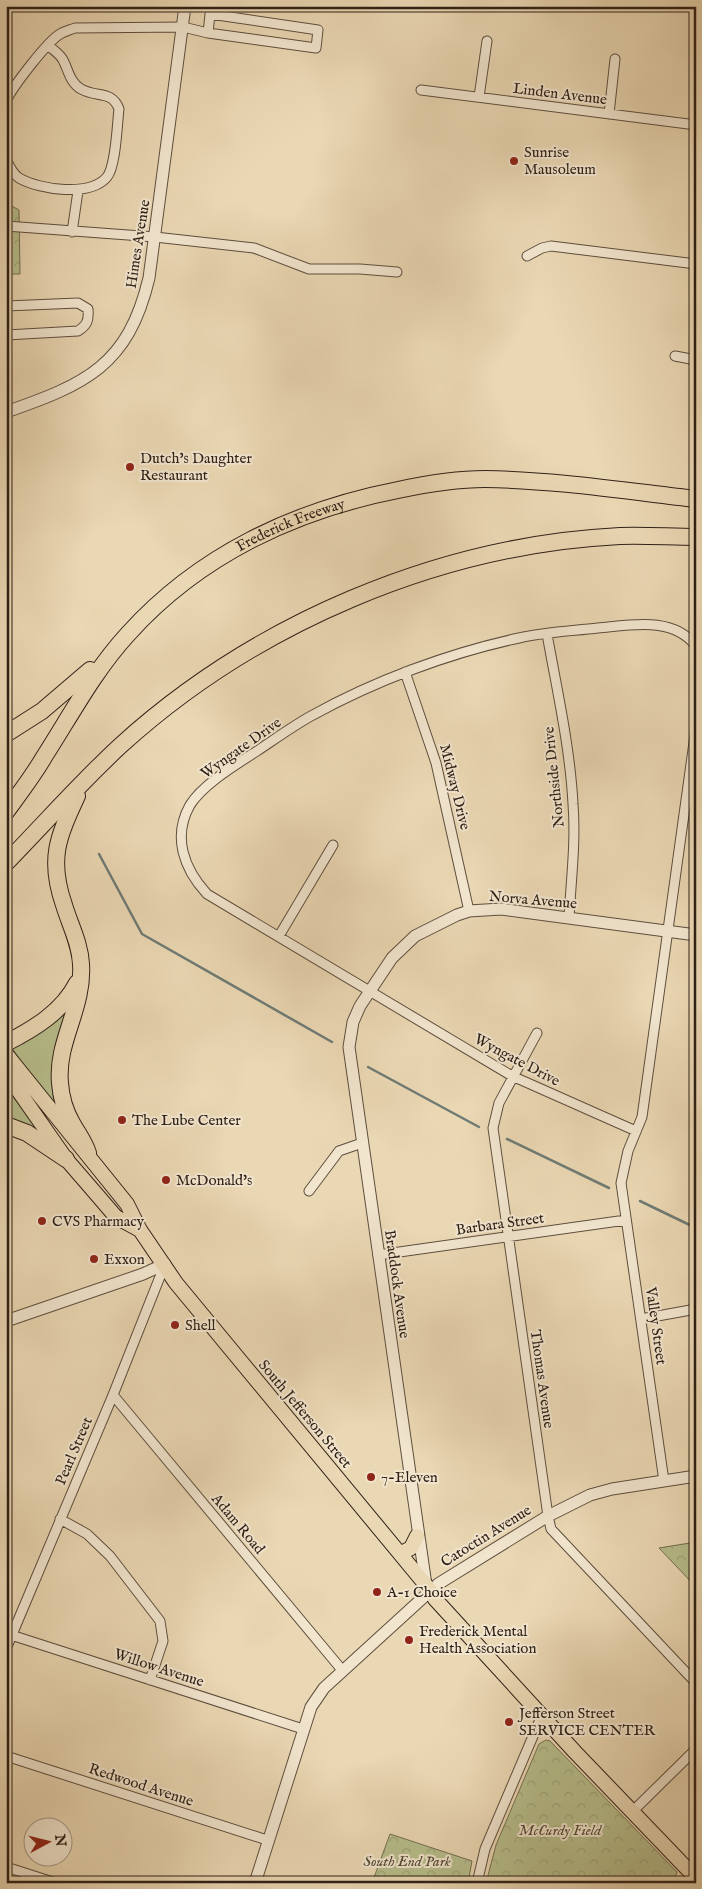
<svg xmlns="http://www.w3.org/2000/svg" width="702" height="1889" viewBox="0 0 702 1889" font-family="'IM FELL English',serif">
	<defs>
		<pattern id="forest-crowns" width="20" height="18" patternUnits="userSpaceOnUse" patternTransform="scale(1.25)"><rect width="20" height="18" fill="#b7be8c"/><path d="M2 6a3 3 0 1 1 6 0M12 15a3 3 0 1 1 6 0" fill="none" stroke="#9ea378"/></pattern>
	</defs>
	<rect width="100%" height="100%" fill="#ead7b3"/>
	<filter id="stains"><feTurbulence type="fractalNoise" baseFrequency=".004" numOctaves="4"/><feColorMatrix values="0 0 0 0 .2 0 0 0 0 .09 0 0 0 0 .02 0 0 0 .5 -.17"/></filter>
	<radialGradient id="worn" r=".72"><stop offset=".6" stop-color="#630" stop-opacity="0"/><stop offset="1" stop-color="#630" stop-opacity=".3"/></radialGradient>
	<path fill="#b7be8c" stroke="#736f52" d="M73 1008 63 1114 32 1077 12 1048Z
		M6 1088 46 1138 6 1120Z"/>
	<path fill="url(#forest-crowns)" stroke="#736f52" d="M6 203 19 210 20 274H6Z
		M696 1542V1587L659 1548Z
		M546 1740 550 1741 677 1872 673 1883H486L496 1845 539 1744Z
		M390 1834 472 1861 468 1883H372Z"/>
	<g fill="none" stroke-linecap="round" stroke-linejoin="round">
		<path stroke="#6f7b75" stroke-width="2.5" d="M99 854 142 934 332 1042
			M368 1067 479 1127
			M507 1139 609 1188
			M640 1201 696 1228"/>
		<defs>
			<path id="minor" d="M421 90 696 125
				M479 97 487 41
				M6 101C13 86 48 41 60 34 65 31 70 30 75 28L183 27 208 33 210 14 318 30 316 48 208 33
				M609 114 615 59
				M6 159C9 166 13 174 19 178 40 190 90 197 107 177 116 166 117 125 119 109 112 90 97 98 81 89 70 83 68 69 63 60 60 54 53 50 49 46
				M6 226 155 237 254 248 309 269H360L397 272
				M72 232 78 191
				M527 256 542 248 551 246 696 264
				M6 306 78 303 88 309C89 321 87 325 78 331L6 335
				M675 356 696 360
				M547 634C557 690 570 747 573 804 576 842 571 880 569 918
				M405 672 436 763 469 911
				M279 936 333 845
				M537 1033 499 1103 493 1128 548 1516 551 1529 696 1683
				M636 1131 512 1076 207 894C184 869 172 837 190 805 203 784 237 764 257 751 275 739 293 726 311 716 374 681 449 653 519 638 545 632 572 631 598 628 631 625 673 616 696 646
				M309 1191 339 1151 362 1143
				M378 1255 626 1220
				M641 1319 696 1309
				M113 1395 342 1670
				M664 1481 621 1183 628 1151 642 1117 696 728
				M60 1519 87 1534 110 1556 160 1621 163 1641 150 1680
				M8 1634 303 1729
				M6 1649 113 1395 165 1264
				M6 1756 267 1840
				M633 1811 696 1749
				M6 1867 56 1883
				M477 1883 485 1849 542 1715"/>
			<path id="tertiary" d="M6 412C86 384 128 366 149 278L185 6
				M6 1321 143 1274 165 1264
				M426 1585 349 1047 353 1022 360 1006 392 958 415 936 457 915 469 911 501 909 696 935
				M255 1883 311 1707 324 1688 438 1584 548 1516 590 1495 612 1489 696 1476"/>
			<path id="primary" d="M6 1054 127 1204 140 1230 176 1283 430 1590 435 1599 575 1752 696 1878
				M6 1073 66 1159 98 1196 116 1217 140 1230
				M400 1554 411 1548 417 1536"/>
			<g id="motorway">
				<path d="M6 734 42 711 90 670"/>
				<path d="M77 796C58 837 48 859 64 905 70 925 80 943 81 964 84 1009 56 1041 60 1083 61 1097 65 1111 72 1123 78 1134 84 1141 88 1153"/>
				<path id="s1" d="M6 812C19 794 33 776 44 757 71 715 94 671 128 634 199 555 295 510 398 490 426 484 456 479 485 479 555 480 626 491 696 499"/>
				<path d="M6 863C44 824 80 783 120 746 254 624 438 545 620 536 645 535 671 537 696 537"/>
				<path d="M6 1043C34 1029 63 1011 77 983"/>
				<path d="M6 1125 27 1133 66 1159"/>
			</g>
		</defs>
		<use href="#minor" stroke="#5e4e3e" stroke-width="11"/>
		<use href="#tertiary" stroke="#5e4e3e" stroke-width="13"/>
		<use href="#primary" stroke="#2f2017" stroke-width="16"/>
		<use href="#motorway" stroke="#2f2017" stroke-width="18"/>
		<use href="#minor" stroke="#f1e5ce" stroke-width="9"/>
		<use href="#tertiary" stroke="#f1e5ce" stroke-width="11"/>
		<use href="#primary" stroke="#ead7b3" stroke-width="14"/>
		<use href="#motorway" stroke="#ead7b3" stroke-width="16"/>
	</g>
	<g fill="#8f2418" stroke="#f1e5ce" stroke-width="2">
		<circle cx="514" cy="161" r="5"/>
		<circle cx="130" cy="467" r="5"/>
		<circle cx="122" cy="1120" r="5"/>
		<circle cx="166" cy="1180" r="5"/>
		<circle cx="42" cy="1221" r="5"/>
		<circle cx="94" cy="1259" r="5"/>
		<circle cx="175" cy="1325" r="5"/>
		<circle cx="371" cy="1477" r="5"/>
		<circle cx="377" cy="1592" r="5"/>
		<circle cx="409" cy="1640" r="5"/>
		<circle cx="509" cy="1722" r="5"/>
	</g>
	<g text-anchor="middle" dominant-baseline="central" stroke-width="4" stroke-linejoin="round" paint-order="stroke">
		<g font-size="15" fill="#2f2017" stroke="#f1e5ce">
			<text transform="translate(560 94) rotate(7)">Linden Avenue</text>
			<text transform="translate(138 244) rotate(-81)">Himes Avenue</text>
			<text stroke="none"><textPath href="#s1" startOffset="414">Frederick Freeway</textPath></text>
			<text transform="translate(241 748) rotate(-35)">Wyngate Drive</text>
			<text transform="translate(554 777) rotate(-96)">Northside Drive</text>
			<text transform="translate(455 787) rotate(76)">Midway Drive</text>
			<text transform="translate(533 900) rotate(5)">Norva Avenue</text>
			<text transform="translate(517 1060) rotate(28)">Wyngate Drive</text>
			<text transform="translate(500 1224) rotate(-8)">Barbara Street</text>
			<text transform="translate(397 1284) rotate(82)">Braddock Avenue</text>
			<text transform="translate(656 1326) rotate(82)">Valley Street</text>
			<text transform="translate(542 1379) rotate(82)">Thomas Avenue</text>
			<text transform="translate(305 1414) rotate(50)">South Jefferson Street</text>
			<text transform="translate(74 1451) rotate(-67)">Pearl Street</text>
			<text transform="translate(238 1524) rotate(50)">Adam Road</text>
			<text transform="translate(486 1536) rotate(-32)">Catoctin Avenue</text>
			<text transform="translate(159 1668) rotate(18)">Willow Avenue</text>
			<text transform="translate(141 1785) rotate(18)">Redwood Avenue</text>
		</g>
		<g font-size="15" fill="#2f2017" stroke="#f1e5ce" text-anchor="start">
			<text x="524" y="152">Sunrise<tspan x="524" dy="17">Mausoleum</tspan></text>
			<text x="140" y="458">Dutch's Daughter<tspan x="140" dy="17">Restaurant</tspan></text>
			<text x="132" y="1120">The Lube Center</text>
			<text x="176" y="1180">McDonald's</text>
			<text x="52" y="1221">CVS Pharmacy</text>
			<text x="104" y="1259">Exxon</text>
			<text x="185" y="1325">Shell</text>
			<text x="381" y="1477">7-Eleven</text>
			<text x="387" y="1592">A-1 Choice</text>
			<text x="419" y="1631">Frederick Mental<tspan x="419" dy="17">Health Association</tspan></text>
			<text x="519" y="1713">Jefferson Street<tspan x="519" dy="17">SERVICE CENTER</tspan></text>
		</g>
		<g font-size="15" font-style="italic" fill="#514834" stroke="#f1e5ce">
			<text x="560" y="1830">McCurdy Field</text>
			<text x="407" y="1861">South End Park</text>
		</g>
	</g>
	<rect width="702" height="1889" fill="none" stroke="#ead7b3" stroke-width="25"/>
	<rect x="8" y="8" width="687" height="1874" fill="none" stroke="#2f2017" stroke-width="2.5"/>
	<rect x="12" y="12" width="677" height="1864" fill="none" stroke="#2f2017"/>
	<g transform="translate(48 1842) rotate(83)"><circle r="24" fill="#f1e5ce" stroke="#a39685"/>
	<path d="M0-4L9 19L0 12L-9 19Z" fill="#8f2418"/>
	<text y="-8" font-size="14" font-weight="bold" text-anchor="middle" fill="#2f2017">N</text>
	</g>
	<rect width="100%" height="100%" filter="url(#stains)"/>
	<rect width="100%" height="100%" fill="url(#worn)"/>
</svg>
